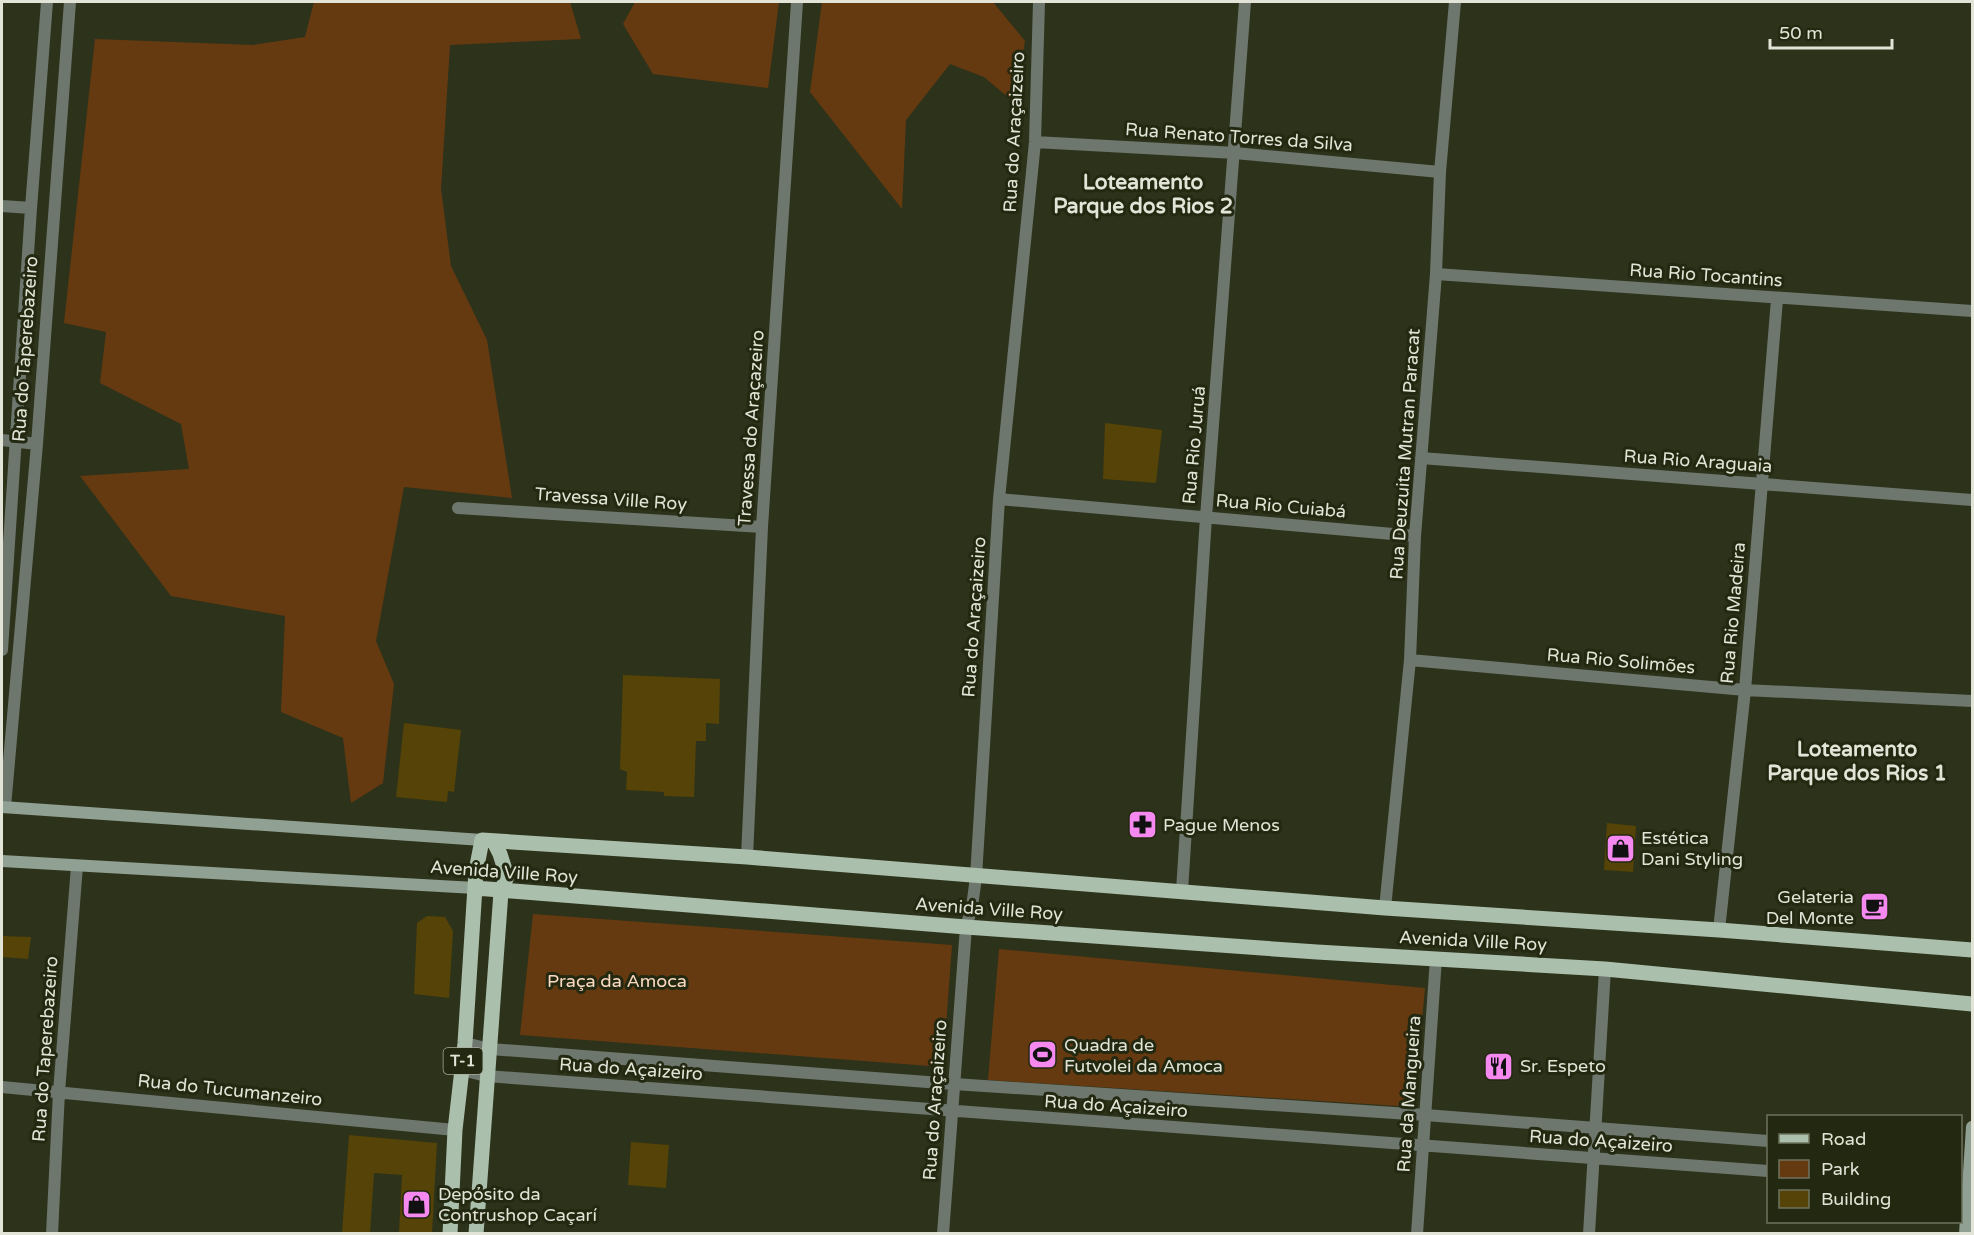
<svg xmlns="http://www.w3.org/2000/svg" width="1974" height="1235" viewBox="0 0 1974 1235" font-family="'Varela Round',sans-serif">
	<rect width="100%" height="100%" fill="#2d321a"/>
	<path fill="#663a11" d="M314 2H570L581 39 450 45 441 189 451 266 487 340 512 498 404 487 376 641 394 684 383 783 351 803 343 738 281 712 285 616 171 596 80 476 189 469 181 424 100 383 106 332 64 323 95 39 253 45 305 37Z
		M635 2H779L768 88 653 74 623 24Z
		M822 2H993L1025 41 1015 103 984 77 950 64 906 120 902 209 810 92Z
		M533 914 952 945 943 1067 520 1035Z
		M999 949 1425 988 1414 1107 988 1080Z"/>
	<path fill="#564307" d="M1105 423 1162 430 1156 483 1103 479Z
		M623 675 720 679 719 724 706 723V741H696L694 797 664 796V792L626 790 627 772 620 769Z
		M404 723 461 730 454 792 448 791 447 802 396 797Z
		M1607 823 1636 826 1633 872 1604 870Z
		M427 916 445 917 453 931 449 998 414 994 417 923Z
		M2 936 31 937 28 959 2 957Z
		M349 1135 437 1143 432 1233H399L402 1175 374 1173 370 1233H342Z
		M631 1142 669 1145 666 1188 628 1185Z"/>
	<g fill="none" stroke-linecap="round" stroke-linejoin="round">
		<path stroke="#6d776e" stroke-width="12" d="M1035 142 1235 153 1440 172
			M2 206 31 208
			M1436 274 1972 311
			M2 440 37 444
			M1421 458 1972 500
			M999 499 1415 536
			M458 508 762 527
			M2 650 31 208 47 2
			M1410 660 1745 690 1972 701
			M5 807 37 444 70 2
			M747 857 762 527 797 2
			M1182 891 1206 517 1245 2
			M1385 908 1410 660 1415 536 1436 274 1440 172 1455 2
			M1719 930 1745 690 1777 299
			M465 1043 490 1049 954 1084 1425 1115 1768 1141
			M462 1070 486 1076 1768 1171
			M2 1087 455 1130
			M52 1234 59 1092 77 866
			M943 1234 966 927 972 907 976 877 999 499 1035 142 1039 2
			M1417 1234 1436 958
			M1589 1234 1605 969"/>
		<path stroke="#90a092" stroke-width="12" d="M2 807 482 840
			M2 861 475 888
			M1965 1234 1972 1127"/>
		<path stroke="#abbfad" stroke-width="15" d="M475 888 966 927 1317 952 1605 969 1972 1004
			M450 1234 455 1130 465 1043 476 871 482 840 747 857 1385 908 1719 930 1972 950
			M476 1234 501 892 507 876 500 854 494 842"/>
	</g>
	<defs>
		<symbol id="pharmacy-square" viewBox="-11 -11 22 22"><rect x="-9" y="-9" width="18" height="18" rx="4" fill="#f589ef" stroke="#232810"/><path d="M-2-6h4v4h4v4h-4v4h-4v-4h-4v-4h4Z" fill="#111"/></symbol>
		<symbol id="shop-square" viewBox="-11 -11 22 22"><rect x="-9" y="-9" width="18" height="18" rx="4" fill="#f589ef" stroke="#232810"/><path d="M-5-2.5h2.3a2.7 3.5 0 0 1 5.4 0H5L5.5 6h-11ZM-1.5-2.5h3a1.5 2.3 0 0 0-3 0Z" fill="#111"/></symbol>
		<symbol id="cafe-square" viewBox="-11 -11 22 22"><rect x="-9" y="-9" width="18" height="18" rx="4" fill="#f589ef" stroke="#232810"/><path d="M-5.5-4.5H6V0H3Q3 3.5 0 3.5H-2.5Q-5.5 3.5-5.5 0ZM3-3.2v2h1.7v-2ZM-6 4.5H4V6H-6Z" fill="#111"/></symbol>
		<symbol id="stadium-square" viewBox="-11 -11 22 22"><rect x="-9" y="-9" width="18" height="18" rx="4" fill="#f589ef" stroke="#232810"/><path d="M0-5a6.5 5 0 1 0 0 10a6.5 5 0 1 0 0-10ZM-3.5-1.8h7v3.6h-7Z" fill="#111"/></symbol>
		<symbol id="restaurant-square" viewBox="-11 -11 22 22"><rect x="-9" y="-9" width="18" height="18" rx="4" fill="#f589ef" stroke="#232810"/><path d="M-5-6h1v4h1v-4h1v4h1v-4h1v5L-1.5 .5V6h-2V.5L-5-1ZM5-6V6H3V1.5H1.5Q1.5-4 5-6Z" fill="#111"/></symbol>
	</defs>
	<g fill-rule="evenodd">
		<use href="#pharmacy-square" x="1126" y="808" width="33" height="33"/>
		<use href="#shop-square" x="1604" y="832" width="33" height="33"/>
		<use href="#cafe-square" x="1858" y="890" width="33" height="33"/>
		<use href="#stadium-square" x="1026" y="1038" width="33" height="33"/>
		<use href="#restaurant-square" x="1482" y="1050" width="33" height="33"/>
		<use href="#shop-square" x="400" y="1188" width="33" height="33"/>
	</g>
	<g text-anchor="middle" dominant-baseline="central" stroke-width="6" stroke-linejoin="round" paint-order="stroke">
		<rect fill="#232810" stroke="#a8ac9b" stroke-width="1.5" x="443.5" y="1048" width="39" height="26" rx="4.5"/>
		<g font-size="16" font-weight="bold" fill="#e1e4d6">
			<text x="463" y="1061">T-1</text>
		</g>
		<g font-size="18" fill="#e1e4d6" stroke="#232810">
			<text transform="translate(1014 132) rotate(-87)">Rua do Araçaizeiro</text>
			<text transform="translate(1239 137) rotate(4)">Rua Renato Torres da Silva</text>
			<text transform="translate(1706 275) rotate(4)">Rua Rio Tocantins</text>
			<text transform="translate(25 349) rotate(-86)">Rua do Taperebazeiro</text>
			<text transform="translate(751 428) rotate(-86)">Travessa do Araçazeiro</text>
			<text transform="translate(1194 445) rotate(-85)">Rua Rio Juruá</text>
			<text transform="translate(1405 454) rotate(-86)">Rua Deuzuita Mutran Paracat</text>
			<text transform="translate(1698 461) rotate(4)">Rua Rio Araguaia</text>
			<text transform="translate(611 499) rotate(4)">Travessa Ville Roy</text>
			<text transform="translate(1281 506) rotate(5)">Rua Rio Cuiabá</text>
			<text transform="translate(1733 613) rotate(-85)">Rua Rio Madeira</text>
			<text transform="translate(974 617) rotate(-86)">Rua do Araçaizeiro</text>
			<text transform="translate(1621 661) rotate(5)">Rua Rio Solimões</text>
			<text transform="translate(504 872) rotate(4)">Avenida Ville Roy</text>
			<text transform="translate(989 909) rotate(4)">Avenida Ville Roy</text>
			<text transform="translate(1473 941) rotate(3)">Avenida Ville Roy</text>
			<text transform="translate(45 1049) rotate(-86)">Rua do Taperebazeiro</text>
			<text transform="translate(631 1069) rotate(4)">Rua do Açaizeiro</text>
			<text transform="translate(230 1090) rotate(6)">Rua do Tucumanzeiro</text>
			<text transform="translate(1409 1094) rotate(-86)">Rua da Mangueira</text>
			<text transform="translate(935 1100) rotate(-86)">Rua do Araçaizeiro</text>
			<text transform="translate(1116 1106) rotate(4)">Rua do Açaizeiro</text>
			<text transform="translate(1601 1141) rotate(4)">Rua do Açaizeiro</text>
		</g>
		<g font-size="18" fill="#e1e4d6" stroke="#232810" text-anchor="start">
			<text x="1163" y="825">Pague Menos</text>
			<text x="1641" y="838">Estética<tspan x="1641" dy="21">Dani Styling</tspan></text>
			<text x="1854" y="897" text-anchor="end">Gelateria<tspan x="1854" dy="21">Del Monte</tspan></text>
			<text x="1064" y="1045">Quadra de<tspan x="1064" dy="21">Futvolei da Amoca</tspan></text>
			<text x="1520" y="1066">Sr. Espeto</text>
			<text x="438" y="1194">Depósito da<tspan x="438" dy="21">Contrushop Caçarí</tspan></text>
		</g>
		<g font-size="18" fill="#fad9c0" stroke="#232810">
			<text x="617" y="981">Praça da Amoca</text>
		</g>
		<g font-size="21" font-weight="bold" fill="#e1e4d6" stroke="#232810">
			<text x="1143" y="182">Loteamento<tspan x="1143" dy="24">Parque dos Rios 2</tspan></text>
			<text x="1857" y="749">Loteamento<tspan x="1857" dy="24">Parque dos Rios 1</tspan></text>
		</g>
	</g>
	<rect width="1974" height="1235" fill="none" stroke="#e1e4d6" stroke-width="6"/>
	<rect x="1767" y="1115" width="195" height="108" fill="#232810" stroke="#6f735f" stroke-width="1.5"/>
	<rect x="1779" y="1134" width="30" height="9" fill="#abbfad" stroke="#6f735f" stroke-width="1.5"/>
	<text x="1821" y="1145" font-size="18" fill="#e1e4d6">Road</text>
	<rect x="1779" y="1160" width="30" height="18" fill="#663a11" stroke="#6f735f" stroke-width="1.5"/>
	<text x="1821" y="1175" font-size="18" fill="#e1e4d6">Park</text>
	<rect x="1779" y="1190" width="30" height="18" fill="#564307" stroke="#6f735f" stroke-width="1.5"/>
	<text x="1821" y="1205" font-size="18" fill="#e1e4d6">Building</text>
	<path d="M1770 39v9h122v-9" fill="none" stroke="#e1e4d6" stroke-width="3"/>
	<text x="1779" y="39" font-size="18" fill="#e1e4d6" stroke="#232810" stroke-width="4.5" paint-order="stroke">50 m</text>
</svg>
